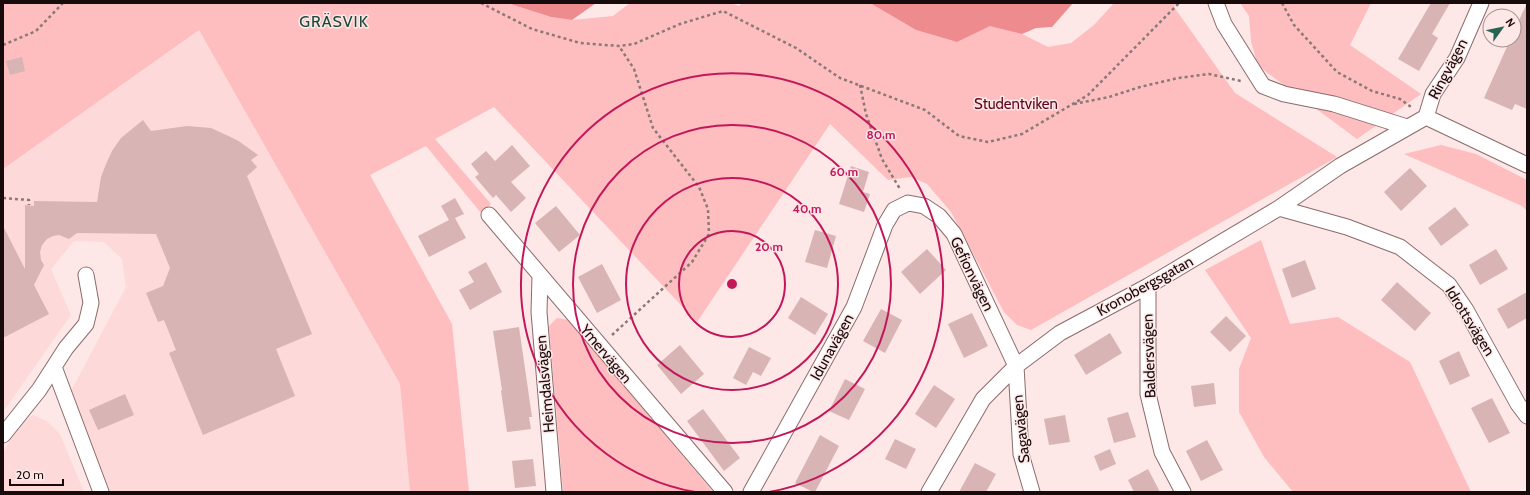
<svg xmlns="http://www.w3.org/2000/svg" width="1530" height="495" viewBox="0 0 1530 495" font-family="Cabin,sans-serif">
	<rect width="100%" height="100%" fill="#fee7e7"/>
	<path fill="#fed9d9" d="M199 30 400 384 410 492H110L70 393 126 287 122 259 104 242 74 241 51 269 71 315 3 412V169Z
		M33 415 47 421 60 434 84 492H3V453L19 423Z"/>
	<path fill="#febdbe" d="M6 3H507L551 17 572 20 613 16 630 3H731L739 6 742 3H870L916 30 957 42 990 25 1022 34 1048 47 1071 43 1094 25 1114 3H1176L1174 7 1235 93 1337 157 1031 330 1017 325 1004 312 951 212 927 184 911 177 888 180 830 124 697 322 494 107 435 139 491 204 481 213 426 146 370 175 452 324 469 492H410L400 384 199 30 3 169V4Z
		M1240 3H1371L1350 45 1421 94 1357 139 1258 66 1251 41 1249 16Z
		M1441 145 1476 154 1527 180V211L1522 206 1404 154Z
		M1261 240 1290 324 1338 317 1410 362 1471 492H1293L1264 457 1239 412V369L1251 338 1205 270Z
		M557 318 569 320 713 492H563L549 326Z"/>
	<path fill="#ed8b8f" d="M507 3H596L572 20 551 17Z
		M870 3H1073L1052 27 1036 28 1022 34 990 26 957 42 916 30Z"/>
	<path fill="#d8b4b4" d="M1431 3H1450L1432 34 1438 38 1419 71 1398 59Z
		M1527 3V109L1515 104 1512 110 1484 98 1510 40H1514V31Z
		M22 57 25 71 10 75 6 61Z
		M143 120 151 131 187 126 211 128 237 140 258 155 251 160 257 167 247 176 312 334 276 349 295 396 203 435 169 353 176 350 164 320 158 322 146 293 163 286 170 268 156 234 77 233 69 239 59 235 53 236 47 239 42 245 40 252 41 260 44 265 34 285 49 314 3 338V226L25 269V205L34 206V201L97 202 101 177 106 164 112 151 121 138Z
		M512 145 530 166 511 182 526 198 511 212 496 195 493 198 475 177 479 174 471 164 486 151 495 161Z
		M851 166 869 172 863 192 870 194 864 212 839 204Z
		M1410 168 1427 186 1401 211 1384 192Z
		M455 198 464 214 455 218 466 238 429 257 418 236 449 220 441 206Z
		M556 206 580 235 559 252 535 223Z
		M1455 207 1469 225 1441 246 1428 228Z
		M815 230 836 236 827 268 805 262Z
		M927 249 946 270 920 294 901 272Z
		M1496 249 1508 269 1480 285 1469 265Z
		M1305 260 1316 289 1292 298 1282 269Z
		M486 262 502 292 470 310 459 290 474 282 468 272Z
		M602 264 621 300 597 313 578 277Z
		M1397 282 1431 313 1415 331 1381 300Z
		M1527 292V318L1508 329 1497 309Z
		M801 297 828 314 815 335 788 318Z
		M881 309 902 320 885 353 863 341Z
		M972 313 988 346 964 358 948 324Z
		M1226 316 1246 336 1230 352 1210 332Z
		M519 327 532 417H529L531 429 507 432 501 391 502 390 493 331Z
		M1110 333 1122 353 1086 375 1074 355Z
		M680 345 704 374 681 394 657 365Z
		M749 347 771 358 761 376 753 372 746 385 733 378Z
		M1459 351 1470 376 1450 385 1439 361Z
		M845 379 865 389 849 420 829 411Z
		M1214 383 1216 404 1194 407 1191 386Z
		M934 385 955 399 936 428 915 414Z
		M125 394 134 415 98 430 89 410Z
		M1492 398 1510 433 1489 443 1471 408Z
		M703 409 740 458 724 471 687 421Z
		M1128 412 1136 437 1114 443 1107 418Z
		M1065 415 1070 442 1049 445 1044 419Z
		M820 435 839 446 815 492H813L795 483Z
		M895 439 916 449 906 469 885 459Z
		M1207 440 1223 470 1201 481 1186 451Z
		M1110 449 1116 464 1100 471 1094 456Z
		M533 459 536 486 515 488 512 461Z
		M975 463 996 474 986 492H959Z
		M1148 469 1160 492H1134L1128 480Z"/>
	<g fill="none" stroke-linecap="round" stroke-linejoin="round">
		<defs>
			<path id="minor" d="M1216 3 1224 24 1263 86 1284 94 1334 104 1407 127
				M1426 117 1527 165
				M1279 208 1347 227 1400 247 1449 285 1466 310 1518 404 1527 416
				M489 215 725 492
				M540 276 539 312 554 492
				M1148 286V394L1162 452 1183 492
				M54 367 101 492
				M3 435 39 390 66 348 86 324 91 303 86 275
				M751 492 854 307 885 225 894 210 908 203 924 206 939 216 954 234 1016 366 1021 454 1032 492
				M929 492 983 399 1016 366 1060 333 1148 286 1279 208 1340 166 1426 117 1433 94 1457 58 1481 3"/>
		</defs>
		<use href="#minor" stroke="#8b6b6b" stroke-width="17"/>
		<path stroke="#8a7979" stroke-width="2.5" stroke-dasharray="3 3" stroke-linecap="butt" d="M481 3 532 29 580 43 619 46 634 44 680 24 723 11 796 48 840 78 925 110 959 136 988 142 1022 134 1088 95 1179 3
			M1282 3 1294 25 1337 72 1372 91 1400 99 1411 107
			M3 45 36 31 63 3
			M860 85 866 114 882 159 900 189
			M1074 104 1109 97 1140 87 1178 78 1209 74 1241 81
			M3 198 29 200V205
			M612 335 692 262 709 234 708 209 699 187 653 128 634 69 619 46"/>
		<use href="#minor" stroke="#fff" stroke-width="15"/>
	</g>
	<g fill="none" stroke="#c2185b" stroke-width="2">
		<circle cx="732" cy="284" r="53"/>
		<circle cx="732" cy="284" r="106"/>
		<circle cx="732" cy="284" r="159"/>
		<path d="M695 492A211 211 0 1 1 769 492"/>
	</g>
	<g text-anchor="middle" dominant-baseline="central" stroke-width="3" stroke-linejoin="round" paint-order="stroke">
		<g font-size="15" fill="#170b0c" stroke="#fee7e7">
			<text transform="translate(1448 69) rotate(-62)">Ringvägen</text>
			<text transform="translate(972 274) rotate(64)">Gefionvägen</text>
			<text transform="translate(1145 286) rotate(-29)">Kronobergsgatan</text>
			<text transform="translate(1470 321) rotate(58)">Idrottsvägen</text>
			<text transform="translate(832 347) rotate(-61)">Idunavägen</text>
			<text transform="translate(606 354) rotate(50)">Ymervägen</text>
			<text transform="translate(1149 356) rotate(-92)">Baldersvägen</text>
			<text transform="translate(545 384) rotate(-95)">Heimdalsvägen</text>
			<text transform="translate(1021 429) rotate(-96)">Sagavägen</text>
		</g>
		<g font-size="15" fill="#5f0418" stroke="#fee7e7">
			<text x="1016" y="104">Studentviken</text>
		</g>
		<g font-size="16" letter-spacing="1" fill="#174838" stroke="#fee7e7">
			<text x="334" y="21">GRÄSVIK</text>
		</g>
	</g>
	<circle cx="732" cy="284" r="6" fill="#c2185b" stroke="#fee7e7" stroke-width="2"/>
	<g font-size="12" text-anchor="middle" font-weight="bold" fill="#c2185b" stroke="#fee7e7" stroke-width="3" stroke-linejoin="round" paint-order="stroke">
		<text x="881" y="139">80 m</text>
		<text x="844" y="176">60 m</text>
		<text x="807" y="213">40 m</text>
		<text x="769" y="251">20 m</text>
	</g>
	<rect width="1530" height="495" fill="none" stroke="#170b0c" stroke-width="8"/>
	<g transform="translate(1502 28) rotate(57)"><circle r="19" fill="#fee7e7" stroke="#a28f8f"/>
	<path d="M0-3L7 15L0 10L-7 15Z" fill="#27644f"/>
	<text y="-6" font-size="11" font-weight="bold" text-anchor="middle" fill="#170b0c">N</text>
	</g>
	<path d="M10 479v6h53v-6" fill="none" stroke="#170b0c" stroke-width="2"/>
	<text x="16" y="479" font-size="12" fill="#170b0c" stroke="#fee7e7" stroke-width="3" paint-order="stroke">20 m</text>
</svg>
